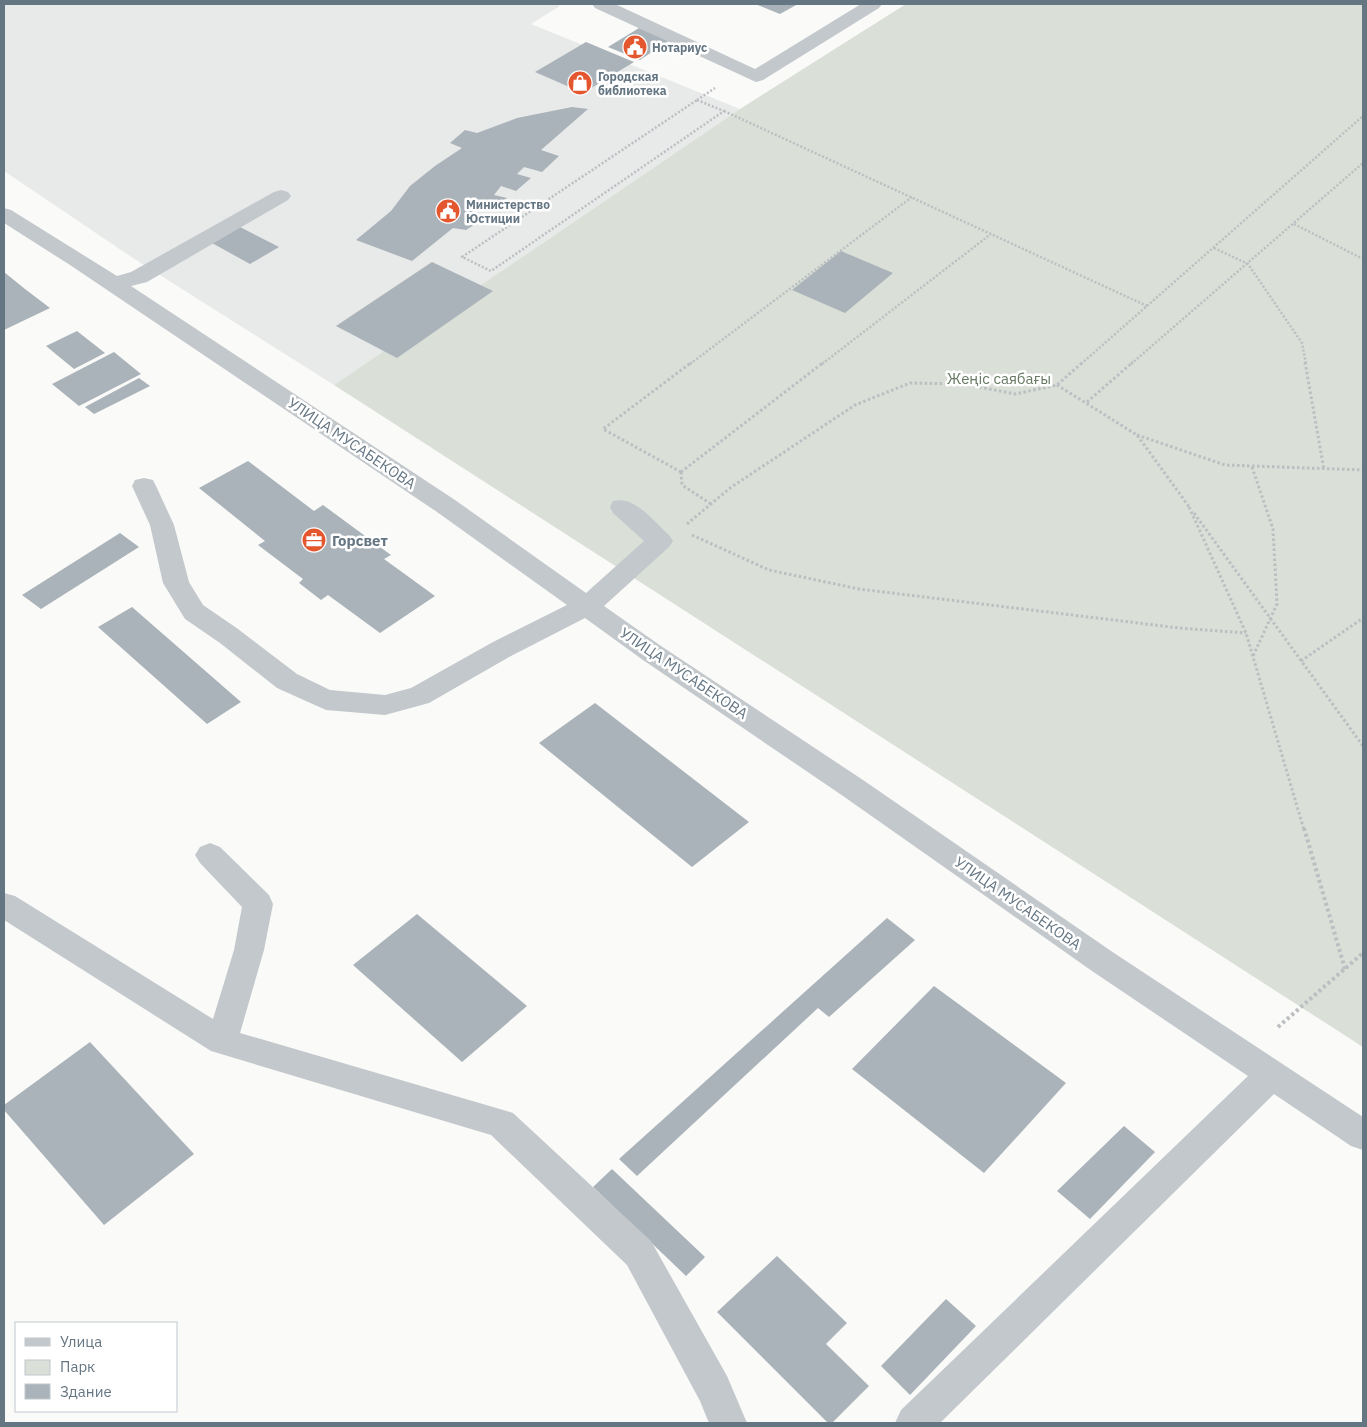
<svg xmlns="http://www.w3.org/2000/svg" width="1367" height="1427" viewBox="0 0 1367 1427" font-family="'IBM Plex Sans',sans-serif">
	<rect width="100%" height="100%" fill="#fafaf8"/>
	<path fill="#e8e9e9" d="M4 4H555L560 6 531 24 740 109 334 385 133 258 4 171Z"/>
	<path fill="#dadfd7" d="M906 4H1363V1047L334 385 740 109Z"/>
	<path fill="#aab3b9" d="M755 4H798L780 14Z
		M639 28 670 40 640 60 608 47Z
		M586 42 634 62 583 93 535 72Z
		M572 107 588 109 541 150 559 156 542 172 524 167 517 174 531 178 516 191 501 186 494 195 507 198 494 209 479 206 469 215 480 221 466 230 453 228 412 261 356 240 391 211 410 186 435 166 462 148 450 143 465 130 477 133 517 118Z
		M240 227 279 247 250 264 212 243Z
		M841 251 893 273 845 313 792 290Z
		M432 262 493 291 397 358 336 326Z
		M4 272 25 289 50 308 4 330Z
		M77 331 105 353 74 369 46 346Z
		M114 352 141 374 79 406 52 384Z
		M139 378 150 386 94 414 85 407Z
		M248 461 314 511 323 505 391 555 384 559 435 596 380 633 328 595 321 600 299 583 303 579 258 545 265 541 199 488Z
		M120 533 139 547 41 609 22 595Z
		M132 607 241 702 207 724 98 627Z
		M595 703 749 822 692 867 539 743Z
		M417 914 527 1006 462 1062 353 965Z
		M887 918 915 940 829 1017 818 1008 637 1176 619 1159Z
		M934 986 1066 1083 984 1173 852 1069Z
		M90 1042 194 1154 104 1225 4 1110V1105Z
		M1124 1126 1155 1152 1090 1219 1057 1191Z
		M612 1169 705 1257 686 1276 593 1187Z
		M777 1256 847 1323 826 1344 869 1386 832 1423H828L717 1312Z
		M946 1299 976 1326 910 1395 881 1366Z"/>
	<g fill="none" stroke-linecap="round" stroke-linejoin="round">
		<path stroke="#bbbfc2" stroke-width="2.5" stroke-dasharray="2 2" stroke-linecap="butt" d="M697 100 724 111 491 271 462 257Z
			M697 100 715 88
			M724 111 1147 306
			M1294 224 1363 259
			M1214 248 1248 264 1302 343 1306 364
			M690 364 912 197
			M822 364 991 234
			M1081 364 1363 116
			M1131 364 1363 163"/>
		<path stroke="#bbbfc2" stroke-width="3" stroke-dasharray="2.5 2.5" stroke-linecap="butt" d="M1305 362 1324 470
			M1057 385 1137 435 1190 508
			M1087 402 1133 362
			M1137 435 1225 465 1363 470
			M1252 467 1273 529 1277 604 1253 656
			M681 472 603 429 692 362
			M681 472 824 362
			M681 472 682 485 711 504
			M1189 507 1246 633 1304 830
			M1194 513 1363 746
			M687 524 730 488 855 405 910 383 964 384 1015 394 1057 385 1083 362
			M692 535 769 570 859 589 1179 628 1246 633
			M1301 661 1363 618"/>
		<path stroke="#bbbfc2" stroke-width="4" stroke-dasharray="3 3" stroke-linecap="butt" d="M1304 828 1345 969
			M1278 1027 1363 953"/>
		<path fill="#c3c8cc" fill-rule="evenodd" d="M592 4H615L755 69 861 4H882L879 8 763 80 756 82 595 8Z
			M281 190 288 192 291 196 288 200 147 282 131 286 455 500 586 593 644 541 613 513 610 507 613 501C635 495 654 522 669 535L673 541 669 547 604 606 661 646 863 780 1114 953 1363 1117V1150L1351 1146 1274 1094 940 1423H895L901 1410 1248 1076 1092 971 843 796 643 660 585 618 511 656 429 703 385 715 326 710 277 688 220 643 185 619 163 583 150 525 132 486 135 480 144 478 153 480 156 486 174 525 189 582 203 605 238 629 297 674 330 690 385 695 411 688 493 642 567 605 437 512 70 265 4 223V208L11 210 117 276 131 272 274 192Z
			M210 843 220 847 269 895 273 904 264 950 240 1033 513 1113 651 1241 727 1376 747 1423H709L700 1401 627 1265 491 1135 211 1051 4 920V893L15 896 213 1019 234 950 242 907 200 863 195 855 200 847Z"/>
	</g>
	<defs>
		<symbol id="civic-disc" viewBox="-11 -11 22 22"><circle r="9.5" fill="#e4572e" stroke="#fff"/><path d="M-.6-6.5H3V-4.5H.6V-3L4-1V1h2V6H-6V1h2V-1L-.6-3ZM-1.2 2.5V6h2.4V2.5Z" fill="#fff"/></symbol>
		<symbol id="shop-disc" viewBox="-11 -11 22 22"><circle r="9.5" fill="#e4572e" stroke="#fff"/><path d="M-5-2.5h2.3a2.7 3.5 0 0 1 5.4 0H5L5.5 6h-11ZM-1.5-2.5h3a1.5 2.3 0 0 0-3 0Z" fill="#fff"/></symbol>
		<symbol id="office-disc" viewBox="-11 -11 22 22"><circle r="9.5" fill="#e4572e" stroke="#fff"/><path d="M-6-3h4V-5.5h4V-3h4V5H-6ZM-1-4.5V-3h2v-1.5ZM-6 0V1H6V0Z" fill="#fff"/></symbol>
	</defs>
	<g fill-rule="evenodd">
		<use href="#civic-disc" x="621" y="33" width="28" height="28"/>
		<use href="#shop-disc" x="566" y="69" width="28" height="28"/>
		<use href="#civic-disc" x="434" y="197" width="28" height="28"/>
		<use href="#office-disc" x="300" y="526" width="28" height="28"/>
	</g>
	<g text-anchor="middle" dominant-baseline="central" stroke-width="5" stroke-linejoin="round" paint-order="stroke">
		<g font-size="12" font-weight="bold" fill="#657683" stroke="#fff" text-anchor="start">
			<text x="652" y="47">Нотариус</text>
			<text x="598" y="76">Городская<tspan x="598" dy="14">библиотека</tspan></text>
			<text x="466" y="204">Министерство<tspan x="466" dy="14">Юстиции</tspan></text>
		</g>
		<g font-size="15" fill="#687a64" stroke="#fff">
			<text x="999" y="378">Жеңіс саябағы</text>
		</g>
		<g font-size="15" fill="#657683" stroke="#fff">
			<text transform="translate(352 443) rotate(34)">УЛИЦА МУСАБЕКОВА</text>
			<text transform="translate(684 673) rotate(34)">УЛИЦА МУСАБЕКОВА</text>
			<text transform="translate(1018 903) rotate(35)">УЛИЦА МУСАБЕКОВА</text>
		</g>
		<g font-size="15" font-weight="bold" fill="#657683" stroke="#fff" text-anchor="start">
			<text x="332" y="540">Горсвет</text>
		</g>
	</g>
	<rect width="1367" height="1427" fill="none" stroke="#657683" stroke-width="10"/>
	<rect x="15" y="1322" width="162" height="90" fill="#ffffff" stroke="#c1c8cd"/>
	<rect x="25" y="1338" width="25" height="8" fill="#c3c8cc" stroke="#c1c8cd"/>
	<text x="60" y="1347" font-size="15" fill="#657683">Улица</text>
	<rect x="25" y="1360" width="25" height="15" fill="#dadfd7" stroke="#c1c8cd"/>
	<text x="60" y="1372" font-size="15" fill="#657683">Парк</text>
	<rect x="25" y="1384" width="25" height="15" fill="#aab3b9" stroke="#c1c8cd"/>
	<text x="60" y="1397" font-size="15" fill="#657683">Здание</text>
</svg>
